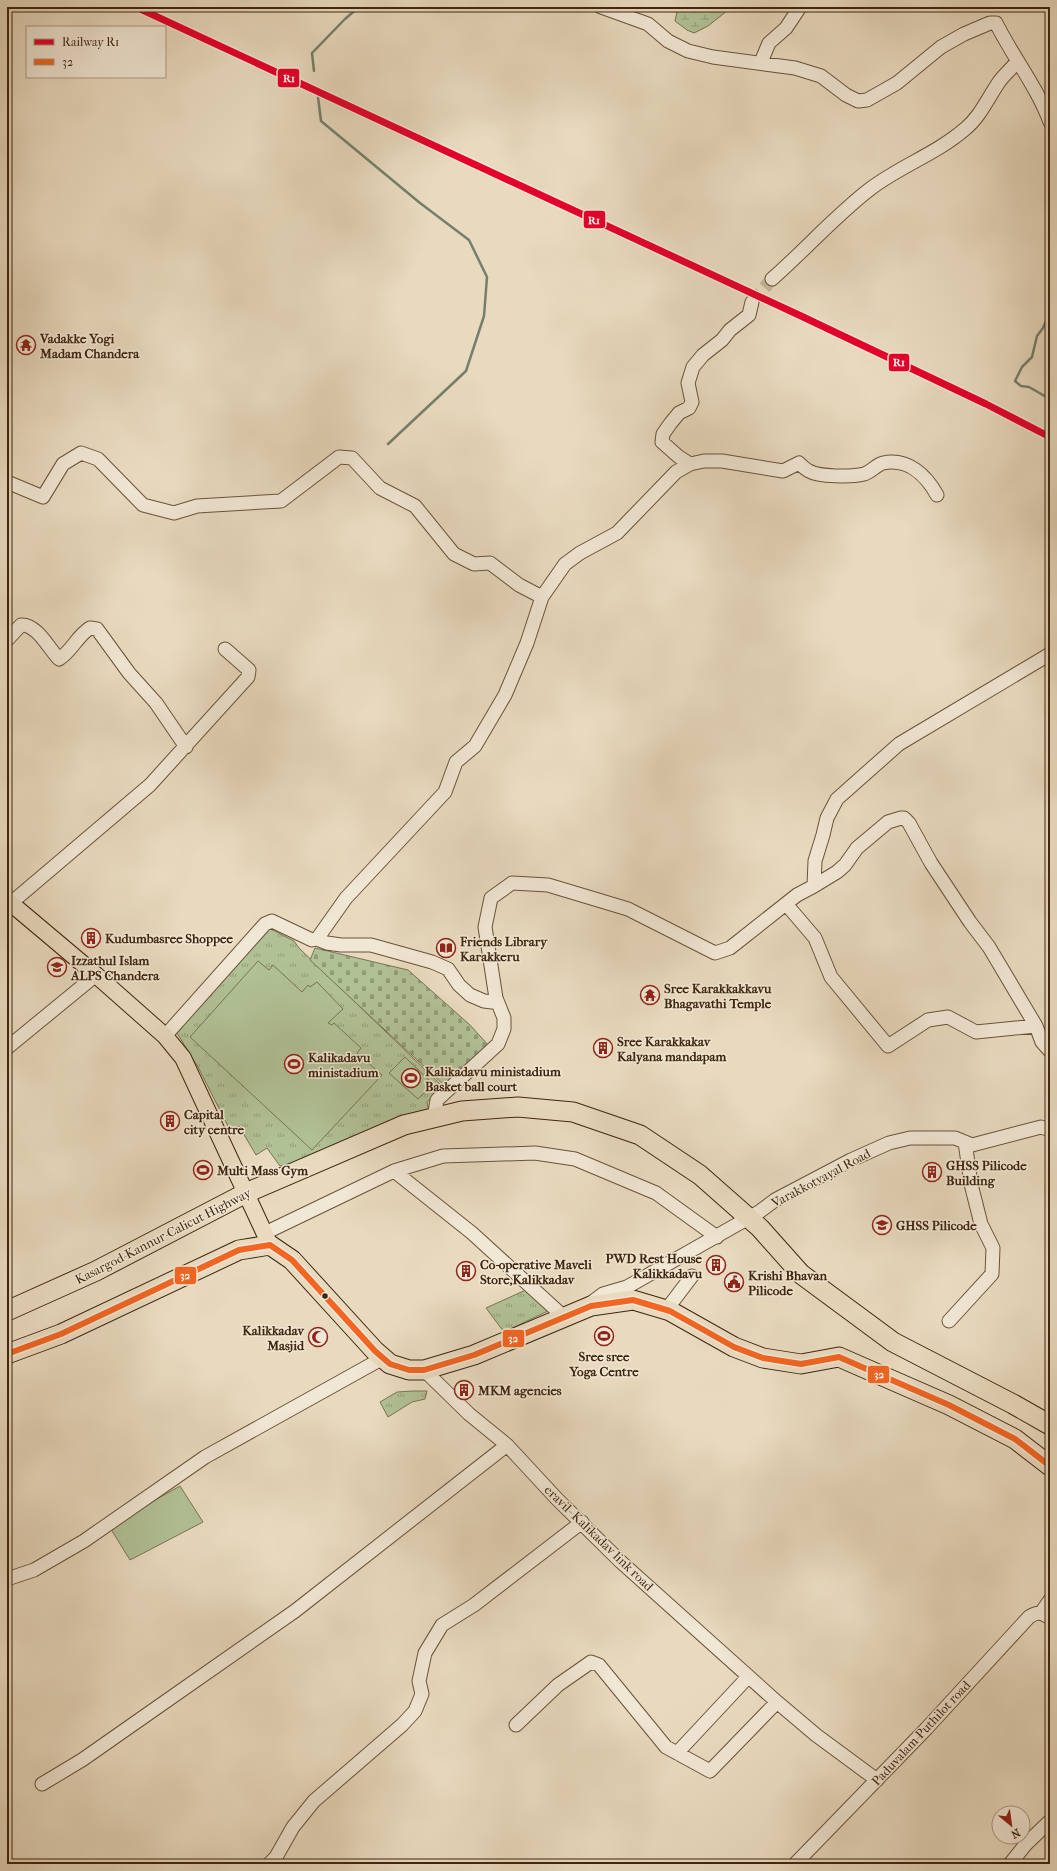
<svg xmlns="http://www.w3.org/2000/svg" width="1057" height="1871" viewBox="0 0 1057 1871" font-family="'IM FELL French Canon',serif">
	<defs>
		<pattern id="grass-tufts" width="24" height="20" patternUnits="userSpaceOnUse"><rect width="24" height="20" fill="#b1c196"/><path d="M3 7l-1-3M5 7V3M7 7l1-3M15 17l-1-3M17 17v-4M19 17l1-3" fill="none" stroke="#919d79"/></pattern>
		<pattern id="wetland-marsh" width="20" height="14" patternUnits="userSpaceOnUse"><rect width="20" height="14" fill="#b1c196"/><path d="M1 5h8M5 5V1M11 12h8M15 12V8" fill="none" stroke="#919d79"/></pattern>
		<pattern id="cemetery-stones" width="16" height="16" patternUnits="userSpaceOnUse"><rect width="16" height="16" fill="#b1c196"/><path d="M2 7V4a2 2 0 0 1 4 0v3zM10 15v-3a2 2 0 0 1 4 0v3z" fill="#919d79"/></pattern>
	</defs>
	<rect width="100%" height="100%" fill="#e9dabf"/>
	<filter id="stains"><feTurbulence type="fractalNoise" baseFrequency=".005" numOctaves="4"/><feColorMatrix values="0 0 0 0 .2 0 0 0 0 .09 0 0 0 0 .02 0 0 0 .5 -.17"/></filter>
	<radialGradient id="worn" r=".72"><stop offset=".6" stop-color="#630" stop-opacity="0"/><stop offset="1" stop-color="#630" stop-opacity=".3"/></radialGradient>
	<path fill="url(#grass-tufts)" stroke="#787352" d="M267 927 294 941 299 948 441 1085 437 1088 438 1092 427 1102 429 1111 304 1160 280 1166 267 1148 256 1155 239 1126 230 1130 198 1067 177 1033Z
		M528 1289 548 1311 504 1332 486 1308Z
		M413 1391H427L425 1399 412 1402 388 1417 380 1402 397 1392Z"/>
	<path fill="url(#wetland-marsh)" stroke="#787352" d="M678 7H732L708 26 694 33 687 30 675 21Z"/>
	<path fill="url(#cemetery-stones)" stroke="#787352" d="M315 948 408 970 470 1025 489 1046 445 1086 310 960Z"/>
	<path fill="#b1c196" stroke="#787352" d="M258 961 269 970 273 965 302 992 308 985 310 987 317 982 343 1009 328 1023 332 1025 334 1023 361 1048 357 1053 382 1075 312 1150 190 1037Z
		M405 1057 433 1084 418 1099 389 1073Z
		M180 1486 203 1522 130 1560 109 1526Z"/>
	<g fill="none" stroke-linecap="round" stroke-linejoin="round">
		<path stroke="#757f6d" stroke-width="2.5" d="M314 71 312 53 345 19 359 7
			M318 97 321 121 420 203 469 240 487 277 484 316 466 371 388 444
			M1050 312 1043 328 1037 336 1032 357 1022 367 1015 381 1021 386 1029 387 1050 399"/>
		<path stroke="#c7b69c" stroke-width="13" stroke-dasharray="13 6" stroke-linecap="butt" d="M752 302 772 279"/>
		<defs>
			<path id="minor" d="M601 7 648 24 668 41 688 51 713 57 795 68 821 76 846 95 858 101 867 100 897 83 941 47 964 34 990 23H996C1013 57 1037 87 1050 122
				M761 62 769 43 786 28 800 7
				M772 279C805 250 835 216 870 189 900 166 936 154 965 129 980 117 988 98 999 82 1004 75 1011 69 1017 62
				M690 464 679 457 662 442 663 434 670 424 679 413 689 408 692 402 688 383 693 367 703 355 722 340 730 330 749 315 752 302
				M7 482 43 497 63 464 81 453 98 459 143 505 174 513 197 506 281 501 339 457 352 458 380 488 415 506 454 554 474 564 490 563 519 585 542 597
				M7 640 21 625C37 624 49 649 59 659 72 651 77 636 90 628L97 629 129 673 156 703 186 747
				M814 886 837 872 845 865 857 848 888 822 901 818H904L909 823 931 863 970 922 989 947 1036 1026 1042 1042 1050 1051
				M11 903 150 785 248 677 249 670 225 649
				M786 904 815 938 831 977 888 1046 928 1020 948 1017 976 1032 1036 1026
				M317 939 327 943 341 945H371L432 962 448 969 459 985 470 995 484 1001 492 1002 496 998
				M165 1036 265 924 272 921 312 940 317 939 346 898 445 792 456 762 475 746 505 695 527 643 542 597 565 564 580 553 617 533 676 472 690 464 704 461H722L783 471 799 463C802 466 805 469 809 471 819 477 852 477 864 474 871 472 876 465 883 463 908 458 926 475 937 495
				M7 1048 96 975
				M434 1118 437 1100 498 1044 504 1029V1018L496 998 485 927 491 898 512 883 548 885 628 909 715 953 730 948 797 895 814 886 815 861 823 835 827 818 837 799 899 744 1050 654
				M394 1171 472 1233 564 1317
				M265 1233 394 1171 443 1156 535 1153 575 1159 656 1193 717 1237
				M591 1306V1303L603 1294 627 1287 759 1212 775 1200 851 1160 889 1143 910 1138H955L972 1145 1041 1127 1050 1130
				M670 1311V1305L692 1276
				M949 1321 992 1274 993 1248 981 1224 971 1184 965 1142
				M424 1370 469 1414 507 1445 557 1499 621 1562 777 1702
				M7 1579 34 1570 84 1541 205 1457 383 1358
				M1041 1613 1050 1600
				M516 1725 558 1685 591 1662 599 1665 666 1747 710 1771 777 1702 816 1735 877 1780
				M677 1753 748 1677
				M42 1784 82 1760 142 1718 295 1611 507 1445
				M269 1864 276 1857 293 1827 314 1801 402 1725 415 1711 422 1694 419 1681 425 1653 442 1625 474 1605 582 1522
				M795 1864 926 1729 1029 1617C1038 1611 1042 1613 1050 1618
				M1010 1864 1026 1844 1050 1821"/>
			<path id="major" d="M7 900 96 975 165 1036 183 1058 270 1245"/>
			<path id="highway" d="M7 1311 96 1271 246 1193 404 1125 462 1111 518 1107 573 1112 640 1135 700 1175 760 1228 801 1274 893 1342 1013 1404 1050 1425
				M7 1354 61 1334 239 1250 270 1245 292 1260 375 1351 390 1364 409 1370H424L474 1355 591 1306 633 1300 670 1311 734 1347 763 1358 801 1364 839 1357 949 1405 1015 1439 1050 1466"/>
		</defs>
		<use href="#minor" stroke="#6a523a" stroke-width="15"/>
		<use href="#major" stroke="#3f250e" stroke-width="18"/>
		<use href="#highway" stroke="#3f250e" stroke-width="21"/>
		<use href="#minor" stroke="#f1e7d5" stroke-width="13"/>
		<use href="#major" stroke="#e9dabf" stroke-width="16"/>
		<use href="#highway" stroke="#e9dabf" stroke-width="19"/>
		<defs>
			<path id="bus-1" d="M7 1354 61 1334 239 1250 270 1245 292 1260 375 1351 390 1364 409 1370H424L474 1355 591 1306 633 1300 670 1311 734 1347 763 1358 801 1364 839 1357 949 1405 1015 1439 1050 1466"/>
		</defs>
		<use href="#bus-1" stroke="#f1e7d5" stroke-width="9"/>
		<use href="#bus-1" stroke="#f26522" stroke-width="6"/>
		<defs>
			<path id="rail-1" d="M136 7 801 316 986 404 1050 437"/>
		</defs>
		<use href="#rail-1" stroke="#f1e7d5" stroke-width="10"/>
		<use href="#rail-1" stroke="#e4002b" stroke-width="7"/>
	</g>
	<defs>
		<symbol id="temple-ring" viewBox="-11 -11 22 22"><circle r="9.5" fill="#f1e7d5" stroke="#8f2418" stroke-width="1.5"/><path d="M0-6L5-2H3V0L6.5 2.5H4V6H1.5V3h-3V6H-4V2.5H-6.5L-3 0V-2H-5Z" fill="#8f2418"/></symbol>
		<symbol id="building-ring" viewBox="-11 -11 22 22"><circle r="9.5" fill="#f1e7d5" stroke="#8f2418" stroke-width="1.5"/><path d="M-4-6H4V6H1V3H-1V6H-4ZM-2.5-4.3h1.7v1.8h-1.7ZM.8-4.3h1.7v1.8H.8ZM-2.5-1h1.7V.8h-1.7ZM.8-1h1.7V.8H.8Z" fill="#8f2418"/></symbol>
		<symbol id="library-ring" viewBox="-11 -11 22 22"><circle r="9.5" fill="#f1e7d5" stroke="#8f2418" stroke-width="1.5"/><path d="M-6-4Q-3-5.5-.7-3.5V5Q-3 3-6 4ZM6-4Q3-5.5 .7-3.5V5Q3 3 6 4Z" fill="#8f2418"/></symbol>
		<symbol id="school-ring" viewBox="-11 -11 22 22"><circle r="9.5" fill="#f1e7d5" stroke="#8f2418" stroke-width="1.5"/><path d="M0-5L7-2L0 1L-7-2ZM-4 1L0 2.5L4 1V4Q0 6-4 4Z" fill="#8f2418"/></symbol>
		<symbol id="stadium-ring" viewBox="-11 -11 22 22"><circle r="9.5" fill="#f1e7d5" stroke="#8f2418" stroke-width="1.5"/><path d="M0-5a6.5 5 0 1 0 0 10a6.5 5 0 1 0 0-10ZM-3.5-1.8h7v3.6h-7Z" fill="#8f2418"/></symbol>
		<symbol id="civic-ring" viewBox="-11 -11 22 22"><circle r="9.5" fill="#f1e7d5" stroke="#8f2418" stroke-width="1.5"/><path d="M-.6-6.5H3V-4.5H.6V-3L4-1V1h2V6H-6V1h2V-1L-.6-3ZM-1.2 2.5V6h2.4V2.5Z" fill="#8f2418"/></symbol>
		<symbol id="mosque-ring" viewBox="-11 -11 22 22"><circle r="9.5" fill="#f1e7d5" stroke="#8f2418" stroke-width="1.5"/><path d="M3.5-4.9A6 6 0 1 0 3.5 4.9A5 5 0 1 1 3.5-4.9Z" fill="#8f2418"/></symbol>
	</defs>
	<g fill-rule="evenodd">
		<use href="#temple-ring" x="15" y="334" width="22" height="22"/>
		<use href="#building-ring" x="80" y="927" width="22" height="22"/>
		<use href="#library-ring" x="435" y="937" width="22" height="22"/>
		<use href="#school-ring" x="46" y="956" width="22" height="22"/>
		<use href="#temple-ring" x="639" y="984" width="22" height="22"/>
		<use href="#building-ring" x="592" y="1037" width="22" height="22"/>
		<use href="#stadium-ring" x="283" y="1053" width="22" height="22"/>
		<use href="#stadium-ring" x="400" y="1067" width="22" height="22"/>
		<use href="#building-ring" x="159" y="1110" width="22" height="22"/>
		<use href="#stadium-ring" x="192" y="1159" width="22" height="22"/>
		<use href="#building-ring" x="921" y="1161" width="22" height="22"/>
		<use href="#school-ring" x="871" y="1214" width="22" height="22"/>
		<use href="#building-ring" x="705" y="1254" width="22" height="22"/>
		<use href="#building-ring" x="455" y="1260" width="22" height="22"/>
		<use href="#civic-ring" x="723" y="1271" width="22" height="22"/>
		<use href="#stadium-ring" x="593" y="1325" width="22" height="22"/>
		<use href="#mosque-ring" x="307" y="1326" width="22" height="22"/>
		<use href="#building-ring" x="453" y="1379" width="22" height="22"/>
	</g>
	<circle fill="#3f250e" stroke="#f1e7d5" stroke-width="1.5" cx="325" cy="1296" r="3.5"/>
	<g text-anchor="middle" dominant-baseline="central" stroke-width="3" stroke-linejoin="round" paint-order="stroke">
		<g font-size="13" font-weight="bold" fill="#3f250e" stroke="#f1e7d5" text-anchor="start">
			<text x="40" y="338">Vadakke Yogi<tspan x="40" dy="15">Madam Chandera</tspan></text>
			<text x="105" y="938">Kudumbasree Shoppee</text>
			<text x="460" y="941">Friends Library<tspan x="460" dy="15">Karakkeru</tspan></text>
			<text x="71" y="960">Izzathul Islam<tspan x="71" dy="15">ALPS Chandera</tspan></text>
			<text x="664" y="988">Sree Karakkakkavu<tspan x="664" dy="15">Bhagavathi Temple</tspan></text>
			<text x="617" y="1041">Sree Karakkakav<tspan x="617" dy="15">Kalyana mandapam</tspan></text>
			<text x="308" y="1057">Kalikadavu<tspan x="308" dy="15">ministadium</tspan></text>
			<text x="425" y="1071">Kalikadavu ministadium<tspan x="425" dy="15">Basket ball court</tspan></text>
			<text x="184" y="1114">Capital<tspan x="184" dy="15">city centre</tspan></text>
			<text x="946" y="1165">GHSS Pilicode<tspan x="946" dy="15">Building</tspan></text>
			<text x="217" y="1170">Multi Mass Gym</text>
			<text x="896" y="1225">GHSS Pilicode</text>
			<text x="702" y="1258" text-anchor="end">PWD Rest House<tspan x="702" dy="15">Kalikkadavu</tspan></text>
			<text x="480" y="1264">Co-operative Maveli<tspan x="480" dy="15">Store,Kalikkadav</tspan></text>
			<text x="748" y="1275">Krishi Bhavan<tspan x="748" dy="15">Pilicode</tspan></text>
			<text x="304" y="1330" text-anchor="end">Kalikkadav<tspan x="304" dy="15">Masjid</tspan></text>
			<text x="604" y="1356" text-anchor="middle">Sree sree<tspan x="604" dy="15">Yoga Centre</tspan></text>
			<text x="478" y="1390">MKM agencies</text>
		</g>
		<g font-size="13" fill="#3f250e" stroke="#f1e7d5">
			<text transform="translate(821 1178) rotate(-28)">Varakkotvayal Road</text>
			<text transform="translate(163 1236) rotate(-27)">Kasargod-Kannur-Calicut Highway</text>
			<text transform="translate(599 1538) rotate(44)">eravil- Kalikadav link road</text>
			<text transform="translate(921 1733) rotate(-47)">Paduvalam-Puthilot road</text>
		</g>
	</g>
	<g stroke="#f1e7d5" stroke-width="1.5">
		<rect x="277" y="68" width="23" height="20" rx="4" fill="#e4002b"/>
		<rect x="583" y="210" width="23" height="19" rx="4" fill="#e4002b"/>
		<rect x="888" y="353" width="22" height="19" rx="4" fill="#e4002b"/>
		<rect x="174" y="1266" width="23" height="19" rx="4" fill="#f26522"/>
		<rect x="502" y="1329" width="23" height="19" rx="4" fill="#f26522"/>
		<rect x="867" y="1365" width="23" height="19" rx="4" fill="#f26522"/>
	</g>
	<g font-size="11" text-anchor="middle" font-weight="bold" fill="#fff">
		<text x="289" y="82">R1</text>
		<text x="594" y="224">R1</text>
		<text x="899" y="366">R1</text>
		<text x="185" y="1279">32</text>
		<text x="513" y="1342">32</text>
		<text x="879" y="1378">32</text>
	</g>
	<rect width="1057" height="1871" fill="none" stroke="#e9dabf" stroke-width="24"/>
	<rect x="8" y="8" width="1041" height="1855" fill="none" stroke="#3f250e" stroke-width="2"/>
	<rect x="12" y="12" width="1033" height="1847" fill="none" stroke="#3f250e"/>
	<rect x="26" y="26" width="140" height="52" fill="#f1e7d5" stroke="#aa9985"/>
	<rect x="34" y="39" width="20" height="6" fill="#e4002b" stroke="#aa9985"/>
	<text x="62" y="46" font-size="12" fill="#3f250e">Railway R1</text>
	<rect x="34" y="59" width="20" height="6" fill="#f26522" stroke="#aa9985"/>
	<text x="62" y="66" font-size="12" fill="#3f250e">32</text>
	<g transform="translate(1011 1825) rotate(151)"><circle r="19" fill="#f1e7d5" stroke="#aa9985"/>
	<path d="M0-3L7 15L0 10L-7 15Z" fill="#8f2418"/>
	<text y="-6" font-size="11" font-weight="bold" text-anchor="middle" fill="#3f250e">N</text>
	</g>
	<rect width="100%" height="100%" filter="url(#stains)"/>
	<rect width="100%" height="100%" fill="url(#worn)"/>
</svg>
